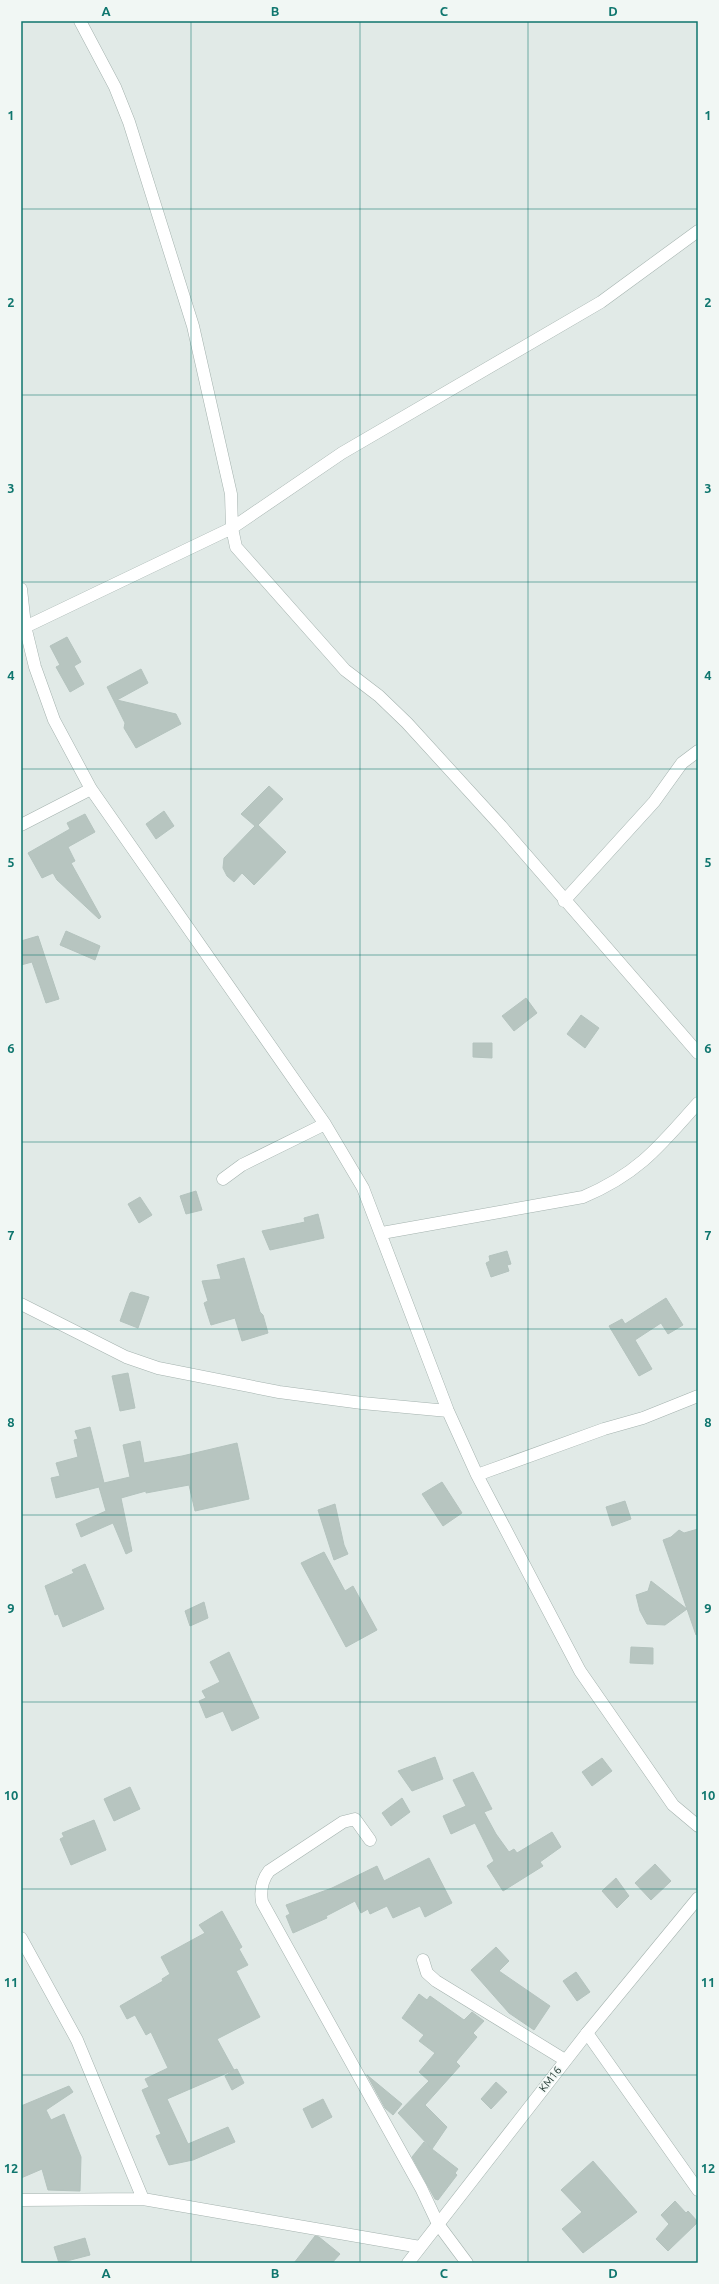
<svg xmlns="http://www.w3.org/2000/svg" width="719" height="2284" viewBox="0 0 719 2284" font-family="Ubuntu,sans-serif">
	<rect width="100%" height="100%" fill="#e1eae7"/>
	<path fill="#b7c5c0" stroke="#b4c3be" d="M67 637 81 662 74 666 84 684 70 692 56 667 60 665 50 646Z
		M141 669 148 683 117 700 176 714 181 724 136 748 124 728 125 723 107 687Z
		M269 786 283 799 258 825 286 852 254 885 242 873 234 882 227 876 223 868 224 858 255 826 241 814Z
		M164 811 174 826 156 839 146 824Z
		M85 814 95 832 68 847 75 861 71 863 101 917 99 919 57 880 53 873 42 878 28 853 70 829 67 823Z
		M66 931 100 946 95 960 60 945Z
		M38 936 59 999 46 1003 32 962 21 965V941Z
		M526 998 537 1013 514 1031 502 1016Z
		M581 1015 599 1028 585 1048 567 1034Z
		M473 1043H492V1058L473 1057Z
		M196 1191 202 1210 186 1214 180 1196Z
		M140 1197 152 1215 139 1223 128 1204Z
		M318 1214 324 1238 270 1250 262 1231 305 1222 304 1218Z
		M507 1251 511 1264 507 1265 509 1271 491 1277 486 1263 490 1261 489 1256Z
		M244 1258 260 1312 263 1315 268 1333 242 1341 235 1318 211 1325 204 1303 208 1301 202 1281 221 1279 217 1265Z
		M132 1292 149 1297 138 1328 120 1321 130 1293Z
		M666 1298 683 1325 668 1334 661 1323 635 1340 652 1369 639 1376 609 1326 622 1319 625 1324Z
		M128 1373 135 1408 120 1411 112 1376Z
		M90 1427 104 1483 130 1477 123 1445 140 1441 144 1463 182 1456 237 1443 249 1499 195 1511 189 1485 146 1493V1491L121 1498 132 1551 126 1554 113 1523 81 1537 76 1524 106 1511 99 1487 56 1498 51 1478 60 1476 56 1463 78 1457 74 1440 78 1439 75 1431Z
		M442 1482 462 1513 443 1526 422 1494Z
		M625 1501 631 1519 612 1526 606 1507Z
		M335 1504 344 1545 348 1554 334 1560 318 1510Z
		M698 1529V1634L696 1635 687 1609 665 1625 647 1624 640 1611 636 1595 648 1591 651 1581 687 1609 663 1540 671 1537 679 1530 684 1533Z
		M324 1552 345 1591 353 1586 377 1630 346 1647 301 1563Z
		M85 1564 104 1609 63 1627 58 1614 55 1615 45 1586 74 1573 72 1570Z
		M204 1602 208 1618 190 1626 185 1611Z
		M631 1647 653 1648V1664L630 1663Z
		M229 1652 259 1718 232 1731 223 1711 206 1718 199 1701 206 1698 202 1691 220 1682 210 1662Z
		M435 1757 443 1779 412 1791 398 1771Z
		M602 1758 612 1771 592 1786 582 1772Z
		M473 1772 492 1809 484 1812 496 1834 509 1852 514 1849 517 1853 552 1832 561 1847 540 1862 543 1866 503 1891 487 1866 494 1861 475 1823 451 1834 443 1816 466 1806 453 1780Z
		M130 1787 140 1809 114 1821 104 1799Z
		M402 1798 410 1812 391 1826 382 1813Z
		M94 1820 106 1850 71 1865 60 1839 64 1837 62 1833Z
		M429 1858 452 1903 425 1917 420 1906 393 1918 387 1906 370 1914 368 1909 361 1913 355 1901 330 1914 326 1916 327 1918 293 1933 286 1916 290 1914 286 1905 332 1888 377 1866 384 1881Z
		M655 1864 671 1881 651 1900 635 1883Z
		M616 1878 629 1896 617 1908 602 1891Z
		M222 1911 242 1947 239 1949 248 1965 236 1971 260 2017 217 2039 234 2070 237 2069 244 2083 232 2090 225 2076 234 2070 167 2099 188 2144 228 2127 235 2142 193 2160 169 2165 156 2136 161 2134 142 2090 149 2087 145 2079 168 2068 151 2032 146 2035 135 2015 127 2019 120 2006 163 1981 162 1979 170 1974 161 1957 205 1933 199 1925Z
		M496 1947 509 1961 499 1971 550 2006 534 2030 509 2013 471 1970Z
		M576 1972 590 1992 577 2001 563 1981Z
		M419 1994 427 2000 430 1996 464 2020 472 2012 484 2021 473 2033 477 2037 456 2062 460 2066 425 2105 447 2127 432 2149 458 2169 455 2173 457 2175 438 2200 435 2199 412 2157 424 2142 431 2148 398 2113 429 2081 419 2072 435 2053 419 2041 424 2035 402 2018Z
		M367 2075 402 2104 393 2115 385 2108Z
		M496 2082 507 2092 491 2109 481 2099Z
		M69 2086 73 2092 46 2110 51 2120 64 2114 81 2157 80 2191 48 2190 42 2169 21 2178V2106Z
		M323 2099 332 2117 312 2128 303 2109Z
		M593 2161 637 2212 583 2253 562 2229 582 2212 561 2190Z
		M675 2201 686 2213 688 2211 698 2222 668 2251 656 2239 669 2224 661 2215Z
		M315 2236 319 2237 340 2254 332 2263H294Z
		M85 2238 90 2255 59 2263 54 2247Z"/>
	<g fill="none" stroke-linecap="round" stroke-linejoin="round">
		<defs>
			<path id="minor" d="M80 21 115 87 129 122 193 326 231 494 232 528 236 547 345 670 379 696 407 723 501 826 698 1053
				M21 589 25 626 35 667 54 720 91 789 325 1124 363 1188 448 1411 477 1475 580 1671 673 1805 698 1826
				M21 629 232 528 342 453 601 302 698 231
				M21 825 91 789
				M564 901 654 802 682 763 698 751
				M223 1179 242 1165 325 1124
				M382 1233 583 1197C638 1174 660 1146 698 1103
				M21 1304 126 1357 158 1368 279 1392 362 1403 448 1411
				M477 1475 604 1429 643 1418 698 1396
				M370 1840 355 1819 343 1822 269 1871C262 1880 260 1890 262 1902L421 2188 438 2224 467 2263
				M21 1938 77 2040 143 2199
				M423 1960 427 1973 436 1981 565 2060
				M587 2033 698 2190
				M21 2200 143 2199 420 2247"/>
			<path id="tertiary" d="M408 2263 587 2033 698 1898"/>
		</defs>
		<use href="#minor" stroke="#a4b2ae" stroke-width="13"/>
		<use href="#tertiary" stroke="#a4b2ae" stroke-width="13"/>
		<use href="#minor" stroke="#fff" stroke-width="12"/>
		<use href="#tertiary" stroke="#fff" stroke-width="12"/>
	</g>
	<path fill="none" stroke="#0f766e" stroke-width="1" stroke-opacity="0.55" d="M191 21V2263M360 21V2263M528 21V2263M21 209H698M21 395H698M21 582H698M21 769H698M21 955H698M21 1142H698M21 1329H698M21 1515H698M21 1702H698M21 1889H698M21 2075H698"/>
	<g text-anchor="middle" dominant-baseline="central" stroke-width="3" stroke-linejoin="round" paint-order="stroke">
		<g font-size="11" fill="#233a34" stroke="#f1f7f4">
			<text transform="translate(550 2079) rotate(-52)">KM16</text>
		</g>
	</g>
	<rect width="719" height="2284" fill="none" stroke="#f1f7f4" stroke-width="44"/>
	<rect x="22" y="22" width="675" height="2240" fill="none" stroke="#0f766e" stroke-width="1.5"/>
	<g font-size="13" text-anchor="middle" font-weight="bold" fill="#0f766e">
		<text x="106" y="16">A</text>
		<text x="275" y="16">B</text>
		<text x="444" y="16">C</text>
		<text x="613" y="16">D</text>
		<text x="11" y="120">1</text>
		<text x="708" y="120">1</text>
		<text x="11" y="307">2</text>
		<text x="708" y="307">2</text>
		<text x="11" y="493">3</text>
		<text x="708" y="493">3</text>
		<text x="11" y="680">4</text>
		<text x="708" y="680">4</text>
		<text x="11" y="867">5</text>
		<text x="708" y="867">5</text>
		<text x="11" y="1053">6</text>
		<text x="708" y="1053">6</text>
		<text x="11" y="1240">7</text>
		<text x="708" y="1240">7</text>
		<text x="11" y="1427">8</text>
		<text x="708" y="1427">8</text>
		<text x="11" y="1613">9</text>
		<text x="708" y="1613">9</text>
		<text x="11" y="1800">10</text>
		<text x="708" y="1800">10</text>
		<text x="11" y="1987">11</text>
		<text x="708" y="1987">11</text>
		<text x="11" y="2173">12</text>
		<text x="708" y="2173">12</text>
		<text x="106" y="2278">A</text>
		<text x="275" y="2278">B</text>
		<text x="444" y="2278">C</text>
		<text x="613" y="2278">D</text>
	</g>
</svg>
